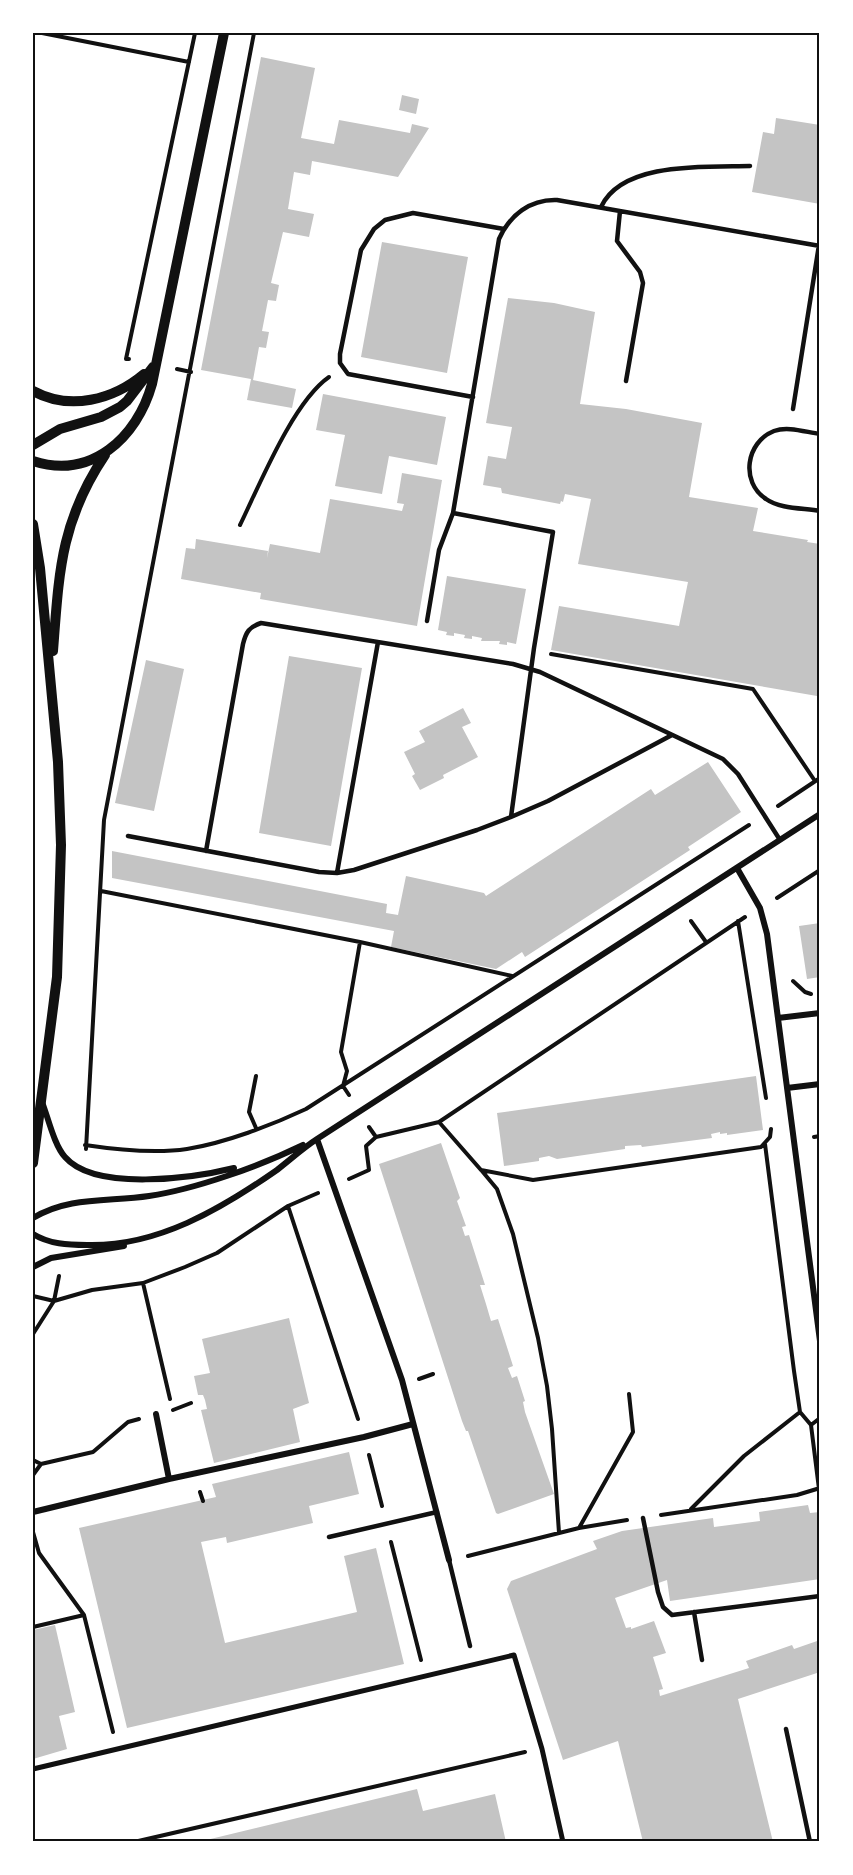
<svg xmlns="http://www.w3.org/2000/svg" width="853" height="1875" viewBox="0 0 853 1875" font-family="Poppins,sans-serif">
	<rect width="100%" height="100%" fill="#fff"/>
	<path fill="#c4c4c4" d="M261 57 315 68 301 138 334 144 339 120 410 133 412 124 429 128 398 177 312 161 310 175 294 172 288 209 314 214 309 237 283 232 271 283 279 285 276 301 268 300 262 331 269 332 266 348 259 347 253 380 296 389 292 408 247 400 251 379 201 370Z
		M402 95 419 99 416 114 399 110Z
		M776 118 820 125V204L752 192 763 132 774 134Z
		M382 242 468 257 447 373 361 357Z
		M508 298 554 303 595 312 580 404 626 409 702 423 689 497 758 508 753 531 808 540 807 542 820 544V688L817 696 551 650 559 606 679 626 688 582 578 564 591 499 565 494 563 502 561 501 560 504 502 493 501 488 483 485 488 456 506 459 512 427 486 423Z
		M323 394 446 417 437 465 389 456 382 494 335 486 345 435 316 430Z
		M402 473 442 480 417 626 260 599 261 593 181 579 186 548 195 549 196 539 268 551 267 558 270 544 320 553 330 499 402 511 404 504 397 503Z
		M447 576 526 589 516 644 507 642V645L499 644 500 641H481L482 638 472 636V639L464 638 465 635 454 633V636L446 635 447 632 438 630Z
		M289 656 362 668 331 846 259 833Z
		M146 660 184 669 154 811 115 803Z
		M463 708 471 723 462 727 478 757 443 775 444 778 420 790 412 776 415 774 404 752 425 742 419 731Z
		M708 762 741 812 688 847 690 850 525 957 522 952 496 969 391 947 394 931 112 878V851L387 904 386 913 398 915 406 876 484 893 486 896 651 789 655 795Z
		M820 923V977L807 979 799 926Z
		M756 1076 763 1130 727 1135V1133L720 1134V1132L711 1134 712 1138 642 1147 641 1145 625 1146V1149L557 1159 549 1156 539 1158V1161L504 1166 497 1113Z
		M441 1143 460 1198 457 1201 466 1226 462 1227 465 1236 469 1235 485 1285H480L486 1304 491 1321 498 1319 513 1366 508 1368 512 1378 517 1376 525 1401 523 1402 525 1412 554 1494 498 1514 496 1513 468 1431H466L462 1421 379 1164Z
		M289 1318 309 1403 293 1409 300 1442 214 1463 201 1410 207 1409 205 1400 203 1395H198L194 1376 210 1373 202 1339Z
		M349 1452 359 1494 309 1506 313 1523 227 1543 226 1537 201 1542 225 1643 357 1612 344 1556 376 1548 404 1664 127 1728 79 1528 216 1497 212 1484Z
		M808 1505 810 1513 820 1512V1579L670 1601 667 1580 615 1598 626 1628 631 1627V1629L654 1621 666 1653 653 1657 663 1689 659 1690 660 1696 749 1668 746 1661 792 1645 794 1649 820 1640V1672L738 1699 773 1842H643L618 1741 563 1760 507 1589 511 1581 597 1549 593 1541 622 1531 713 1518 714 1527 760 1521 759 1512Z
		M55 1625 75 1712 59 1716 67 1749 33 1759V1630Z
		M417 1789 423 1811 495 1794 506 1842H198Z"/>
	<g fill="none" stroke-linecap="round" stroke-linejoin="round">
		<path stroke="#111" stroke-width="4" d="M42 33 189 62
			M129 359H126L195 33
			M177 369 191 372
			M240 525C260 484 293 402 329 377
			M551 654 753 689 815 781
			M778 806 820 778
			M101 891 360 942 341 1052 347 1071 343 1086 349 1095
			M777 898 820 870
			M691 921 706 942
			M738 921 766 1098
			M360 942 512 976
			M793 981 805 992 811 994
			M439 1122 481 1170 533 1180 761 1147 770 1137 771 1129
			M369 1127 376 1137 439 1122 745 917
			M256 1128 249 1112 256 1076
			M814 1137 820 1136
			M765 1144 794 1371 800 1412 811 1425 819 1489
			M85 1145C118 1150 154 1154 187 1149 225 1143 272 1125 306 1109L749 825
			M86 1149 104 820 254 33
			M482 1171 497 1189 513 1234 538 1338 547 1386 552 1429 559 1533
			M349 1179 369 1170 366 1146 376 1137
			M288 1206 358 1419
			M33 1296 54 1301 92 1290 143 1283
			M33 1334 54 1301 59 1276
			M419 1379 433 1374
			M170 1399 143 1283 185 1267 217 1253 288 1206 318 1193
			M173 1410 191 1403
			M811 1425 820 1418
			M369 1455 382 1506
			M33 1460 41 1464
			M33 1475 41 1464 93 1452 128 1422 139 1419
			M200 1492 203 1501
			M691 1509 744 1456 800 1412
			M661 1515 797 1495 820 1488
			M579 1528 633 1432 629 1394
			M33 1532 39 1553 84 1615
			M391 1542 421 1660
			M468 1556 579 1528 627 1520
			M33 1627 84 1615 113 1732
			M134 1842 525 1752"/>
		<path stroke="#111" stroke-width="4.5" d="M601 207C622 161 707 167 750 166
			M620 211 617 241 640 272 643 283 626 381
			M473 397 348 374 340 363V354L361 250 374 229 385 220 413 213 504 229
			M793 409 819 245
			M820 434C805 432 788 426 774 431 746 442 740 482 766 499 780 509 803 508 820 511
			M427 621 439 550 453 513 499 239C510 215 530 199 557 200L820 246
			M511 817 548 801 672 735
			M128 836 319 872 337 873 354 870 477 830 511 817 534 648 553 532 453 513
			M206 851 243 644C246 632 249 627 261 623L513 664 540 672 723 759 738 774 780 840
			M337 873 378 642
			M643 1518 658 1592 663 1607 672 1615 820 1596
			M329 1537 437 1512
			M449 1560 470 1646
			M694 1612 702 1660
			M786 1729 810 1842"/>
		<path stroke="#111" stroke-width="5" d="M33 1769 514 1655 542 1749 563 1842"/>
		<path stroke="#111" stroke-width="6" d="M737 868 760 908 767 934 820 1341
			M778 1018 820 1013
			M787 1088 820 1084
			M42 1102C48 1117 54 1145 65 1157 95 1192 194 1178 234 1168
			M317 1139 402 1380 449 1560
			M33 1218C69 1196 109 1202 149 1196 196 1189 260 1166 303 1145
			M33 1234C49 1244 68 1245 87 1245 157 1247 221 1209 277 1170 290 1160 303 1148 317 1139L820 814
			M33 1267 51 1258 124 1246
			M156 1414 169 1479
			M33 1512 169 1479 364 1437 413 1424"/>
		<path stroke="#111" stroke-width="10" d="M33 391C70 411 113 400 144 374
			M33 445 60 429 101 417 120 407 127 401 153 367
			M33 461C91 480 137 438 152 384L224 33
			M33 524 40 568 58 762 61 845 57 977 33 1163
			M53 651C59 574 60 522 105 455"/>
	</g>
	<rect width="853" height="1875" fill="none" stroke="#ffffff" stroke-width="69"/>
	<rect x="34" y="34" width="784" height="1806" fill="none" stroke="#111" stroke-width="2"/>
</svg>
